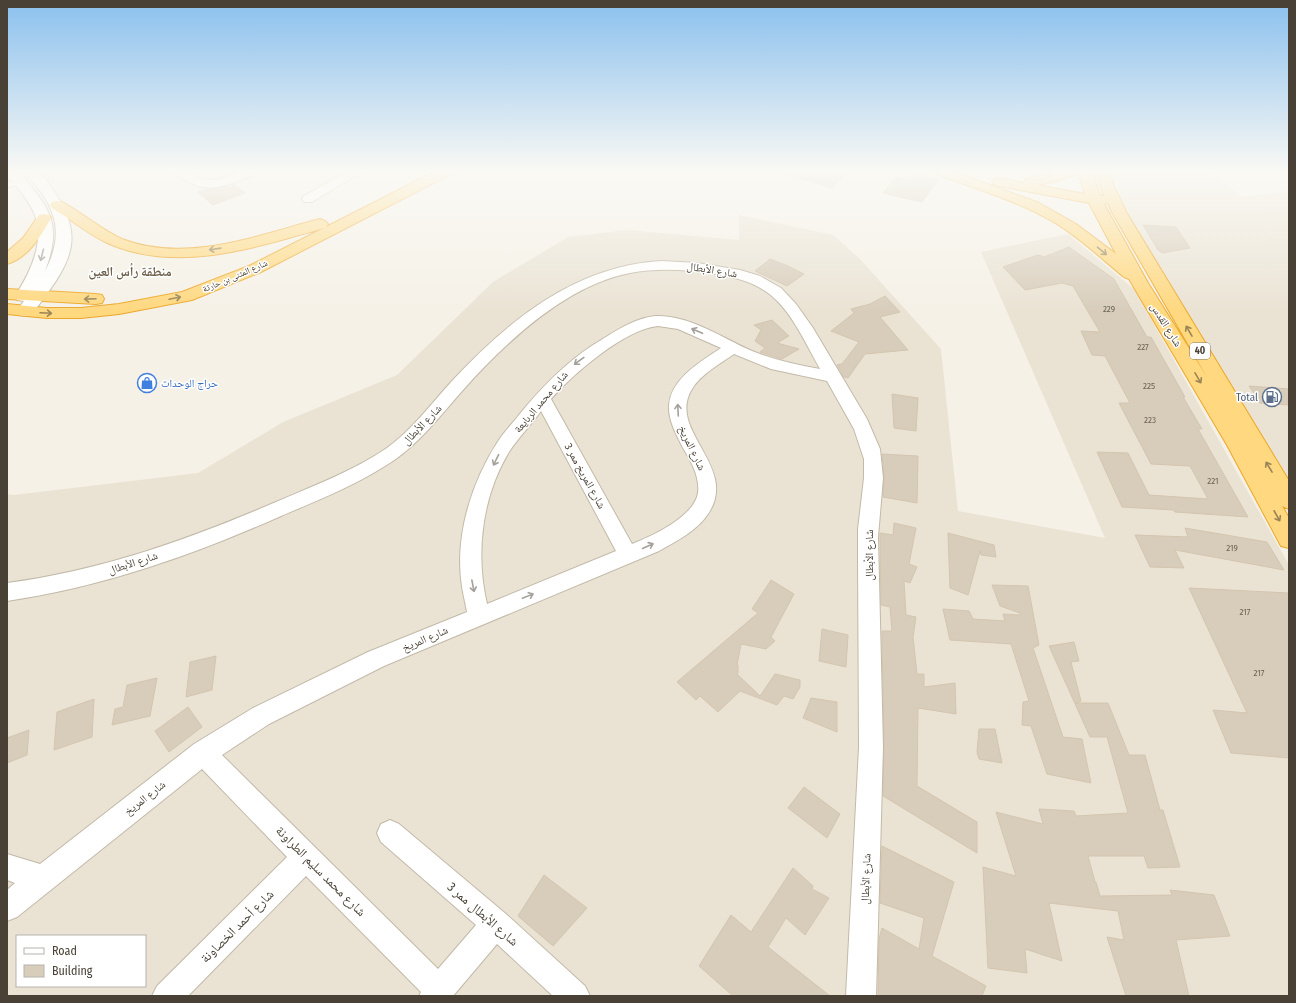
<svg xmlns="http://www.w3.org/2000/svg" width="1296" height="1003" viewBox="0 0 1296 1003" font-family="'Fira Sans Condensed','Noto Naskh Arabic',sans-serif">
	<rect width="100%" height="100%" fill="#f5f1e7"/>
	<path fill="#eae3d4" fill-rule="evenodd" d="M1115 172H1209L1243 197 1289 191V480L1125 216Z
		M739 215 833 235 859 258 941 349 958 511 1105 538 981 252 1068 234 1134 289 1289 565V996H7V494L14 495 198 473 283 422 397 375 493 282 568 237 627 230 739 240ZM17 936H145V986H17Z"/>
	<path fill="#d8cdbb" stroke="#d4c5ae" d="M789 172H846L832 188 788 175Z
		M914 173 939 179 922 202 883 193 896 177 909 180Z
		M233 184 245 193 213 205 198 192 207 189 218 188Z
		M1143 225 1176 227 1190 248 1162 253 1158 250Z
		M1069 247 1114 279 1147 337H1151L1185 397H1183L1202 429H1198L1248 517 1175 512 1173 510 1122 507 1097 452 1128 453 1149 495 1208 499 1190 466 1151 464 1119 403H1130L1105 356 1092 355 1081 331 1100 332 1073 286 1062 283 1025 290 1003 267 1038 255 1044 257Z
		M770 259 788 266 804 274 787 286 755 271Z
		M885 296 900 312 880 317 908 350 865 354 848 378 844 377 837 365 842 364 859 342 831 331 854 313 851 309 870 304Z
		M772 320 789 336 777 343 799 349 782 359 760 352 765 348 755 341 761 330 754 325Z
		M1249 386 1289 389V405L1260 403Z
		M892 394 918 398 916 431 894 428Z
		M882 454 918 456 917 503 883 497 884 478Z
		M894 523 916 528 909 564 917 567 910 583 904 581 906 615 916 617 913 637 917 674H924V687L955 683 956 714 918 708 917 786 977 822V853L883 796 884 747 882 631H892L890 607 881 605 880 537V533L893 535Z
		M1185 528 1267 542 1284 570 1175 550 1184 568 1150 567 1135 535 1188 537Z
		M948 533 994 545 996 557 981 555 980 551 968 595 950 588Z
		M771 580 794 594 771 637 775 641 766 649 741 644 737 665H738V673L737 674 760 696 775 674 800 680V687L793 699 784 696 777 705 740 691 718 712 700 696 696 700 677 682 758 613 752 609Z
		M992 585 1028 586 1039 645 1033 648 1063 737 1082 739 1091 783 1047 774 1031 726 1022 725 1023 702 1029 701 1011 644 950 640 943 609 969 611 973 619 1005 621 1003 614 1019 615 1020 613 1000 606Z
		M1189 588 1289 593V758L1231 753 1213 710 1247 713Z
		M822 629 848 635 846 667 819 661Z
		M1074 642 1079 661 1071 662 1081 701 1075 703H1108L1129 755H1145L1160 810H1163L1180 867 1148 868 1144 856H1088L1095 882H1096L1100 896 1172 895 1170 890 1214 895 1230 936 1176 940 1189 996H1126L1107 937 1124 940 1118 911 1049 903 1062 961 1025 949 1027 973 988 968 983 867 1016 876 996 812 1043 824 1039 809 1074 811 1076 816 1128 813 1107 737H1090L1049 646Z
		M216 656 212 690 186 697 190 662Z
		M157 678 150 716 112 725 115 709 123 707 127 685Z
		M811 698 837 702V732L803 718Z
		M94 699 92 737 54 750 57 712Z
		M188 707 202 727 169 752 155 731Z
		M979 729H995L1002 763 979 759 977 752Z
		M29 730 27 755 7 763V738Z
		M804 787 840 814 827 838 788 808Z
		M882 846 954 882 932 956 986 986 982 996H878L879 939 882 928 919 949 924 918 880 903Z
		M793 868 813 886 812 889 829 898 805 935 786 918 768 947 830 996H733L699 966 731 915 751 932Z
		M544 875 587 908 553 946 518 916Z"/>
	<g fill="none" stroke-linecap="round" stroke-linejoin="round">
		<defs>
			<path id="service" d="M21 181 23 182V184L7 187V183Z"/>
			<path id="minor" d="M174 172C192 169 194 179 207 180 225 181 238 169 257 172L255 175C236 181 215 193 195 185 188 182 182 178 176 175Z
				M346 172H364L362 175 355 176 312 202H304L302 199 304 196Z
				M661 261 697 263 740 270 760 276 781 288 796 304 813 328 867 419 880 449 883 478 878 537 883 747 876 996H846L859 747 858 557V529L864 478V459L854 429 827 381 771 369 734 354C720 364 701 374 692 389 666 431 740 467 708 514 697 531 676 541 659 551L384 666 269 724 222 755 438 969 476 925 381 842 377 833 381 824 390 820 399 824 506 914 585 986 590 996H553L497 944 453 996H419L421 992 306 876 188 996H152L157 986 287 857 202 769 17 917 7 921V890L15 883 7 880V854L40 864 194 744 253 708 368 652 467 612C465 601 462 590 461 579 456 533 472 482 497 443 503 433 512 424 519 415 541 388 564 364 593 345 613 333 633 318 656 316 690 315 722 338 752 351 774 360 797 365 820 369 783 300 775 279 692 271 671 269 650 269 630 273 566 285 505 343 463 390 438 418 418 446 385 466 352 487 316 501 281 516 193 555 103 587 7 601V583C103 570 187 540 276 502 313 486 353 471 387 448 413 429 431 404 452 381 509 320 575 266 661 261ZM658 326 678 329 721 348C702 361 671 378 669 405 668 420 676 434 683 448 691 461 700 477 698 493 694 517 652 536 632 544L551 399C573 374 625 329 658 326ZM541 411 616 551 487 604C475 553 482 497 509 452 518 438 531 425 541 411Z"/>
			<path id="tertiary" d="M7 172H18C50 207 63 224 45 271 60 243 60 218 41 192 36 185 29 178 26 172H40C89 234 77 256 31 315L25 316 19 315 16 311 24 301 17 300 15 296C30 273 46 241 34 213 28 199 17 187 7 176Z"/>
			<path id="trunk" d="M434 172H451L449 175 261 272 192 300 119 314 81 318H47L7 314V304L47 308H81L119 304 182 292 249 266 324 228C257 247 180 273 112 245 91 237 71 219 52 208L50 205 52 202 57 201 62 202C82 213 102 230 122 239 186 264 258 235 320 219L325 221 328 224 326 227Z
				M936 172H955L1039 203 1076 224 1116 254 1089 203 999 186 994 185 992 182 994 179 999 178 1024 183 1026 179 1057 172H1075L1073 175 1061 180 1037 185 1085 194 1078 172H1092L1100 196H1104L1096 172H1110L1114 186 1126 212 1289 481V509L1282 506 1289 518V548L1281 546 1227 445 1129 279 1124 277C1102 259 1081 239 1057 224 1020 202 978 189 938 175ZM1108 203 1112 212 1207 377 1148 283 1104 204Z
				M44 214 49 215 51 218C41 236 28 258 7 264V252L23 238 39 215Z
				M7 289 96 294 102 295 104 299 102 303 96 304 7 299Z"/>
		</defs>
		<use href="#service" stroke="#c2b9a8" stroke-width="2"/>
		<use href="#minor" stroke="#c2b9a8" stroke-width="2"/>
		<use href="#tertiary" stroke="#c2b9a8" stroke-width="2"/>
		<use href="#trunk" stroke="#eda729" stroke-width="2"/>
		<use href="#service" fill="#fff" fill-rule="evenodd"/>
		<use href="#minor" fill="#fff" fill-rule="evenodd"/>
		<use href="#tertiary" fill="#fff" fill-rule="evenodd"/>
		<use href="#trunk" fill="#ffd87f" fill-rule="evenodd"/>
	</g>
	<defs><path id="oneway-shaft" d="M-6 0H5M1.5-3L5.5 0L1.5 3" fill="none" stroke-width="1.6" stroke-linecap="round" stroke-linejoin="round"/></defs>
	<g stroke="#9b8556">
		<use href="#oneway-shaft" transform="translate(215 249) rotate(172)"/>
		<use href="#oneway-shaft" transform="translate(1102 251) rotate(40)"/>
		<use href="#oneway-shaft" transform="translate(175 298) rotate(-12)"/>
		<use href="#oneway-shaft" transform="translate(90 299) rotate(178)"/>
		<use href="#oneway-shaft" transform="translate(46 313) rotate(3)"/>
		<use href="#oneway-shaft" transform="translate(1189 331) rotate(-120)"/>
		<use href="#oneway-shaft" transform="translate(1198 378) rotate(60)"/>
		<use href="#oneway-shaft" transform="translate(1269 467) rotate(-121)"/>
		<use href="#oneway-shaft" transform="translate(1277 516) rotate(61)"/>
	</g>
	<g stroke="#a4a09a">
		<use href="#oneway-shaft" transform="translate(42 255) rotate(104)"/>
		<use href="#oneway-shaft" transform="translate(697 331) rotate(-157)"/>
		<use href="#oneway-shaft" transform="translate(579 361) rotate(144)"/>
		<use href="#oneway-shaft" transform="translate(678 410) rotate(-93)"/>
		<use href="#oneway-shaft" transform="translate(496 460) rotate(116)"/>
		<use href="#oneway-shaft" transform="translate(648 546) rotate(-24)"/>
		<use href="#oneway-shaft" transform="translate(473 586) rotate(79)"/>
		<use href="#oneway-shaft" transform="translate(528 596) rotate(-22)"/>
	</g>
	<linearGradient id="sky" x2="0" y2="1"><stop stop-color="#8ac0ee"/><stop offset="0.55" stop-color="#faf9f4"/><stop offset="1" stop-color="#faf9f4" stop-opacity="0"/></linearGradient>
	<rect width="1296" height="312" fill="url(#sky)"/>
	<defs>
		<symbol id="shop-ring" viewBox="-11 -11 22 22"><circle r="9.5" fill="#fff" stroke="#3f7fe0" stroke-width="1.5"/><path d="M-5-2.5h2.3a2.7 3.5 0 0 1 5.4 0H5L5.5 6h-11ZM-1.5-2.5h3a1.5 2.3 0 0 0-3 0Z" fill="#3f7fe0"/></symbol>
		<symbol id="fuel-ring" viewBox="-11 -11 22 22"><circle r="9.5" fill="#fff" stroke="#5c6f8a" stroke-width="1.5"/><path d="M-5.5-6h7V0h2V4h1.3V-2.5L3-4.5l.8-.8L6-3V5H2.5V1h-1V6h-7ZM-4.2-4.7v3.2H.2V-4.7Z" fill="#5c6f8a"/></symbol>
	</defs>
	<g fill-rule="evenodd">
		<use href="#shop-ring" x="136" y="372" width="22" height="22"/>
		<use href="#fuel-ring" x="1261" y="386" width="22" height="22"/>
	</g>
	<g text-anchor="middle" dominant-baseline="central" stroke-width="3" stroke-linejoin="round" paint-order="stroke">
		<g font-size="9" fill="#494135" stroke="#fff">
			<text transform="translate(235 276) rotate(-23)">شارع المثنى بن حارثة</text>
		</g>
		<g font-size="9" fill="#6d6456">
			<text x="1109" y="309">229</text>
			<text x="1143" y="347">227</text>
			<text x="1149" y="386">225</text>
			<text x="1150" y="420">223</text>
			<text x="1213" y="481">221</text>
			<text x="1232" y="548">219</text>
			<text x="1245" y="612">217</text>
			<text x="1259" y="673">217</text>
		</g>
		<rect fill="#fff" stroke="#807a72" stroke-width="1" x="1190" y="343" width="20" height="16" rx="3"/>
		<g font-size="10" font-weight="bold" fill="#494135">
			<text x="1200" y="351">40</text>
		</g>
		<g font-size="11" fill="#494135" stroke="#fff">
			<text transform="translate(712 270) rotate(9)">شارع الأبطال</text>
			<text transform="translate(1166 325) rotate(58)">شارع القدس</text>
			<text transform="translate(541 402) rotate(-50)">شارع محمد الربايعة</text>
			<text transform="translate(422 425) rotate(-46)">شارع الأبطال</text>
			<text transform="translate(692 448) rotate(64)">شارع المريخ</text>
			<text transform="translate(585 476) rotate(61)">شارع المريخ ممر 3</text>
			<text transform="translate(869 555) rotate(-90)">شارع الأبطال</text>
			<text transform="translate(133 563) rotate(-18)">شارع الأبطال</text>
			<text transform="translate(425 639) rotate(-23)">شارع المريخ</text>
			<text transform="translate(145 798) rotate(-38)">شارع المريخ</text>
			<text transform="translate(866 879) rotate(-88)">شارع الأبطال</text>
		</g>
		<g font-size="11" fill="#366cbe" stroke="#fff" text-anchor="start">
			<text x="161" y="383">حراج الوحدات</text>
		</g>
		<g font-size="11" fill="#4e5e75" stroke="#fff" text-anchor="end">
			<text x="1258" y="397">Total</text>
		</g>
		<g font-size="13" font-weight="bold" fill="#6d604b" stroke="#fff">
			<text x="130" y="271">منطقة رأس العين</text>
		</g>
		<g font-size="13" fill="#494135" stroke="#fff">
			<text transform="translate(321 871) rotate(45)">شارع محمد سليم الطراونة</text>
			<text transform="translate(483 914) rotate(41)">شارع الأبطال ممر 3</text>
			<text transform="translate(237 926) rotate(-45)">شارع أحمد الخصاونة</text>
		</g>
	</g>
	<rect width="1296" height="1003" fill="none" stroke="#494135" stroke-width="16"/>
	<rect x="16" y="935" width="130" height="52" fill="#ffffff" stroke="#b6b3ae"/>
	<rect x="24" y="948" width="20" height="6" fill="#ffffff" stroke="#b6b3ae"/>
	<text x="52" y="955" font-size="12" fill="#494135">Road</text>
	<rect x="24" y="965" width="20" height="12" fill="#d8cdbb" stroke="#b6b3ae"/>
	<text x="52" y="975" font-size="12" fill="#494135">Building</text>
</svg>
